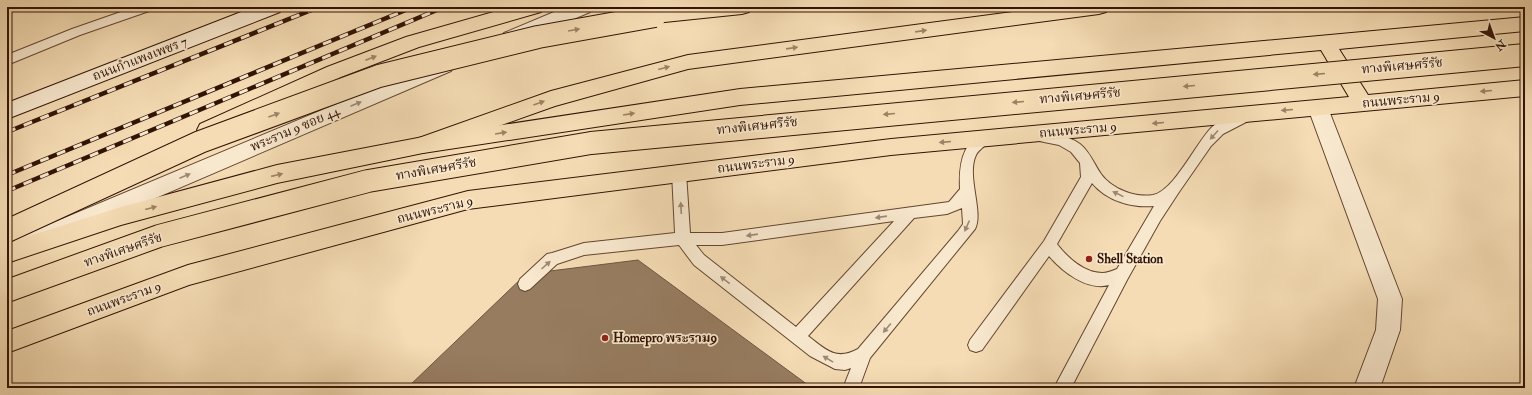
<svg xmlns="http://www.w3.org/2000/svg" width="1532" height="395" viewBox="0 0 1532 395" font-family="'IM FELL Double Pica','Noto Serif Thai',serif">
	<rect width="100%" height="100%" fill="#f5dcb4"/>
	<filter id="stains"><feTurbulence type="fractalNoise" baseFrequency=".005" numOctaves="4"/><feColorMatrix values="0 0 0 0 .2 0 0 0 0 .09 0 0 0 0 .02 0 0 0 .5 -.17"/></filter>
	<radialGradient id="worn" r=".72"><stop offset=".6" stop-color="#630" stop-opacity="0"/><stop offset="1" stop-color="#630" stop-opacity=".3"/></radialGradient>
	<path fill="#977c60" stroke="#6a5743" d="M638 260 812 388H407L526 274Z"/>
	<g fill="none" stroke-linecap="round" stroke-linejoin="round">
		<defs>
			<path id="lane" d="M135 7H154L152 10 80 35 7 65V55L72 29Z
				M1245 111 1250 112 1252 116 1250 120 1223 134 1211 146 1179 192 1160 221 1127 280 1071 388H1054L1109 285C1087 291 1063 272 1049 256L982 350 976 352 970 350 968 345 970 340 1044 241 1081 177 1080 163 1071 152 1059 145 1034 140 1032 136 1034 132C1041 130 1048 132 1055 134 1064 136 1073 139 1080 144 1090 152 1094 164 1101 174 1112 189 1135 198 1153 195 1174 191 1196 143 1212 127 1221 119 1234 114 1245 111ZM1092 183C1107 201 1132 208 1154 206L1117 269C1112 271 1107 273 1102 273 1084 273 1067 257 1057 244Z
				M984 134 989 135 991 139C987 145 979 149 976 155 966 176 984 212 975 229L870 358 859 388H843L851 368 845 370 835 369 810 356 694 265 679 245 584 255 557 264 530 289 525 291 520 289 518 284 520 279 547 254 552 253 584 243 675 233 672 173 674 169 679 167 684 169 686 173 690 233H722L949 202 960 189C959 169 961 141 984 134ZM962 208 963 224 958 231 858 349C836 361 826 350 808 336L914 218 947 214ZM894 221 796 327 704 255 696 245H722Z"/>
			<path id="street" d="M566 7H592L590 12 518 43 511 45 504 43 501 38 504 33Z
				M444 59 451 61 454 66 451 71 7 262V242Z
				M1318 100 1325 102 1328 108 1402 299 1400 330 1380 388H1354L1376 330 1378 299 1308 108 1311 102Z"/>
			<path id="secondary" d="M254 7H282L280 12 7 119V103Z"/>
			<path id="primary" d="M1525 17V31L1339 49 1368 95 1525 80V96L891 155 468 209 189 285 7 353V331L188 265 468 191 891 139 1349 97 1321 50 740 105 423 153 277 183 121 225 7 263V243L121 207 277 165 423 137 740 89Z"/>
			<path id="highway" d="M511 7H543L541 12 419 47 341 77 214 136 207 138 200 136 197 130 200 124 327 67 406 37Z
				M678 7H751L749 12 742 14 655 23 648 21 646 16 648 11Z
				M1050 7H1108L1106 12 1099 14 688 69 555 106 423 153 416 151 412 145 416 139 551 91 688 55Z"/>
		</defs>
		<use href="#lane" stroke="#634630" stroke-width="2"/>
		<use href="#street" stroke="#634630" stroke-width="2"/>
		<use href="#secondary" stroke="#321404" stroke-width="2"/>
		<use href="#primary" stroke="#321404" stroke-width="2"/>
		<use href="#highway" stroke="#321404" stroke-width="2"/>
		<use href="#lane" fill="#f8e8ce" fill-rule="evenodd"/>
		<use href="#street" fill="#f8e8ce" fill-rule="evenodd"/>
		<use href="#secondary" fill="#f8e8ce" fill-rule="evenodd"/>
		<use href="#primary" fill="#f5dcb4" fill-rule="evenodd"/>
		<use href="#highway" fill="#f5dcb4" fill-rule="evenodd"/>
		<defs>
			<path id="rail" d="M7 132 319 7
				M7 175 413 7
				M7 191 444 7"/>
		</defs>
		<use href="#rail" stroke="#321404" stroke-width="4.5"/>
		<use href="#rail" stroke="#f8e8ce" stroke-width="3" stroke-dasharray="9" stroke-linecap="butt"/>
		<defs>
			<path id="highway-bridge" d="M7 231 200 142 379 76 538 37 655 16
				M7 291 159 236 368 181 591 143 1525 55"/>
		</defs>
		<use href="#highway-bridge" stroke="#321404" stroke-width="24" stroke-linecap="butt"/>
		<use href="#highway-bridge" stroke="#f5dcb4" stroke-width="22"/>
	</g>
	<defs><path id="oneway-solid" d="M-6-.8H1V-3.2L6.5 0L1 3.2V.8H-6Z"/></defs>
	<g fill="#9d8265">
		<use href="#oneway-solid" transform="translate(574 30) rotate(-10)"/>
		<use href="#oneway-solid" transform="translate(921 31) rotate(-8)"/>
		<use href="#oneway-solid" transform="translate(792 48) rotate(-8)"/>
		<use href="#oneway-solid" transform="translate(371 58) rotate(-21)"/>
		<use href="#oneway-solid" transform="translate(664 68) rotate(-15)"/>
		<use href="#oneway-solid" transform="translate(1319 74) rotate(175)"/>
		<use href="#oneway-solid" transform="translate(1189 86) rotate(175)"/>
		<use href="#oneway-solid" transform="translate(1486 91) rotate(175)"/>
		<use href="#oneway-solid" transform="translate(1018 102) rotate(175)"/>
		<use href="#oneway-solid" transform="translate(539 103) rotate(-20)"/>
		<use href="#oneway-solid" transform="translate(1287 110) rotate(175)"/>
		<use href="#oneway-solid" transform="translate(629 114) rotate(-9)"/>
		<use href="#oneway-solid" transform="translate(889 114) rotate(175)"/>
		<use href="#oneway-solid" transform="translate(274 115) rotate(-20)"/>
		<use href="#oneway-solid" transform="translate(1158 123) rotate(175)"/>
		<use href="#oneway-solid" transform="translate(501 133) rotate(-9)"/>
		<use href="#oneway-solid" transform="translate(945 142) rotate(175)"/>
		<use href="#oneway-solid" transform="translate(277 175) rotate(-13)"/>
		<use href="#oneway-solid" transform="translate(151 208) rotate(-15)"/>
	</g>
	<g fill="#9f8973">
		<use href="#oneway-solid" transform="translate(356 104) rotate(-23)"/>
		<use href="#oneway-solid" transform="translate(1214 135) rotate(132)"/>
		<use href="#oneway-solid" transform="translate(185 176) rotate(-23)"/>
		<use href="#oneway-solid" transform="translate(1118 194) rotate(-154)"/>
		<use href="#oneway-solid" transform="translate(681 208) rotate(-93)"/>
		<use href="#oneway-solid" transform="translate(881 217) rotate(172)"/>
		<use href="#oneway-solid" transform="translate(967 226) rotate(114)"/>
		<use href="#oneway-solid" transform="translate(752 235) rotate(172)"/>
		<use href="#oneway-solid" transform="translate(546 265) rotate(-42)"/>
		<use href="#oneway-solid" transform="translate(725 280) rotate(-142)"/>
		<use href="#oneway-solid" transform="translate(887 328) rotate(130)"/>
		<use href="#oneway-solid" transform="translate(828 359) rotate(-149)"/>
	</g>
	<g fill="#8f2418" stroke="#f8e8ce" stroke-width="1.5">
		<circle cx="1089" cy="259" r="4"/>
		<circle cx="605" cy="338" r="4"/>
	</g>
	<g text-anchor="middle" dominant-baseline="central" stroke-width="3.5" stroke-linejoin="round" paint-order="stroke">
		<g font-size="13" fill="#321404" stroke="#f8e8ce">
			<text transform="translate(140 59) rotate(-21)">ถนนกำแพงเพชร 7</text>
			<text transform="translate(1402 66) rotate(-5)">ทางพิเศษศรีรัช</text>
			<text transform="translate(1080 96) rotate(-5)">ทางพิเศษศรีรัช</text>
			<text transform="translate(1401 100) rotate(-5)">ถนนพระราม 9</text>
			<text transform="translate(757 126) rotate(-6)">ทางพิเศษศรีรัช</text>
			<text transform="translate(295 129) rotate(-23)">พระราม 9 ซอย 44</text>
			<text transform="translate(1078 130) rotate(-5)">ถนนพระราม 9</text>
			<text transform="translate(756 164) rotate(-7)">ถนนพระราม 9</text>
			<text transform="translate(436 169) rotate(-10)">ทางพิเศษศรีรัช</text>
			<text transform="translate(435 210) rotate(-14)">ถนนพระราม 9</text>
			<text transform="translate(123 250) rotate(-19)">ทางพิเศษศรีรัช</text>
			<text transform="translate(124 299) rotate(-20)">ถนนพระราม 9</text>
		</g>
		<g font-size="13" font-weight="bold" fill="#321404" stroke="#f8e8ce" text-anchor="start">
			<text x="1097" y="259">Shell Station</text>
			<text x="613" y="338">Homepro พระราม9</text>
		</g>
	</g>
	<rect width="1532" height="395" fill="none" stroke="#f5dcb4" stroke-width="24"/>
	<rect x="8" y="8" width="1516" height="379" fill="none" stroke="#321404" stroke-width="2"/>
	<rect x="12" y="12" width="1508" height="371" fill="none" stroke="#321404"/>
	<g transform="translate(1494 38) rotate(139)" stroke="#f8e8ce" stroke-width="3" paint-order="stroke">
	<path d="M0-3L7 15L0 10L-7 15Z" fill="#321404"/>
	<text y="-6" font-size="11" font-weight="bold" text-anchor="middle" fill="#321404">N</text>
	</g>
	<rect width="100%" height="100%" filter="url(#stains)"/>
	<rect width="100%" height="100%" fill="url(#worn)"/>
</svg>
